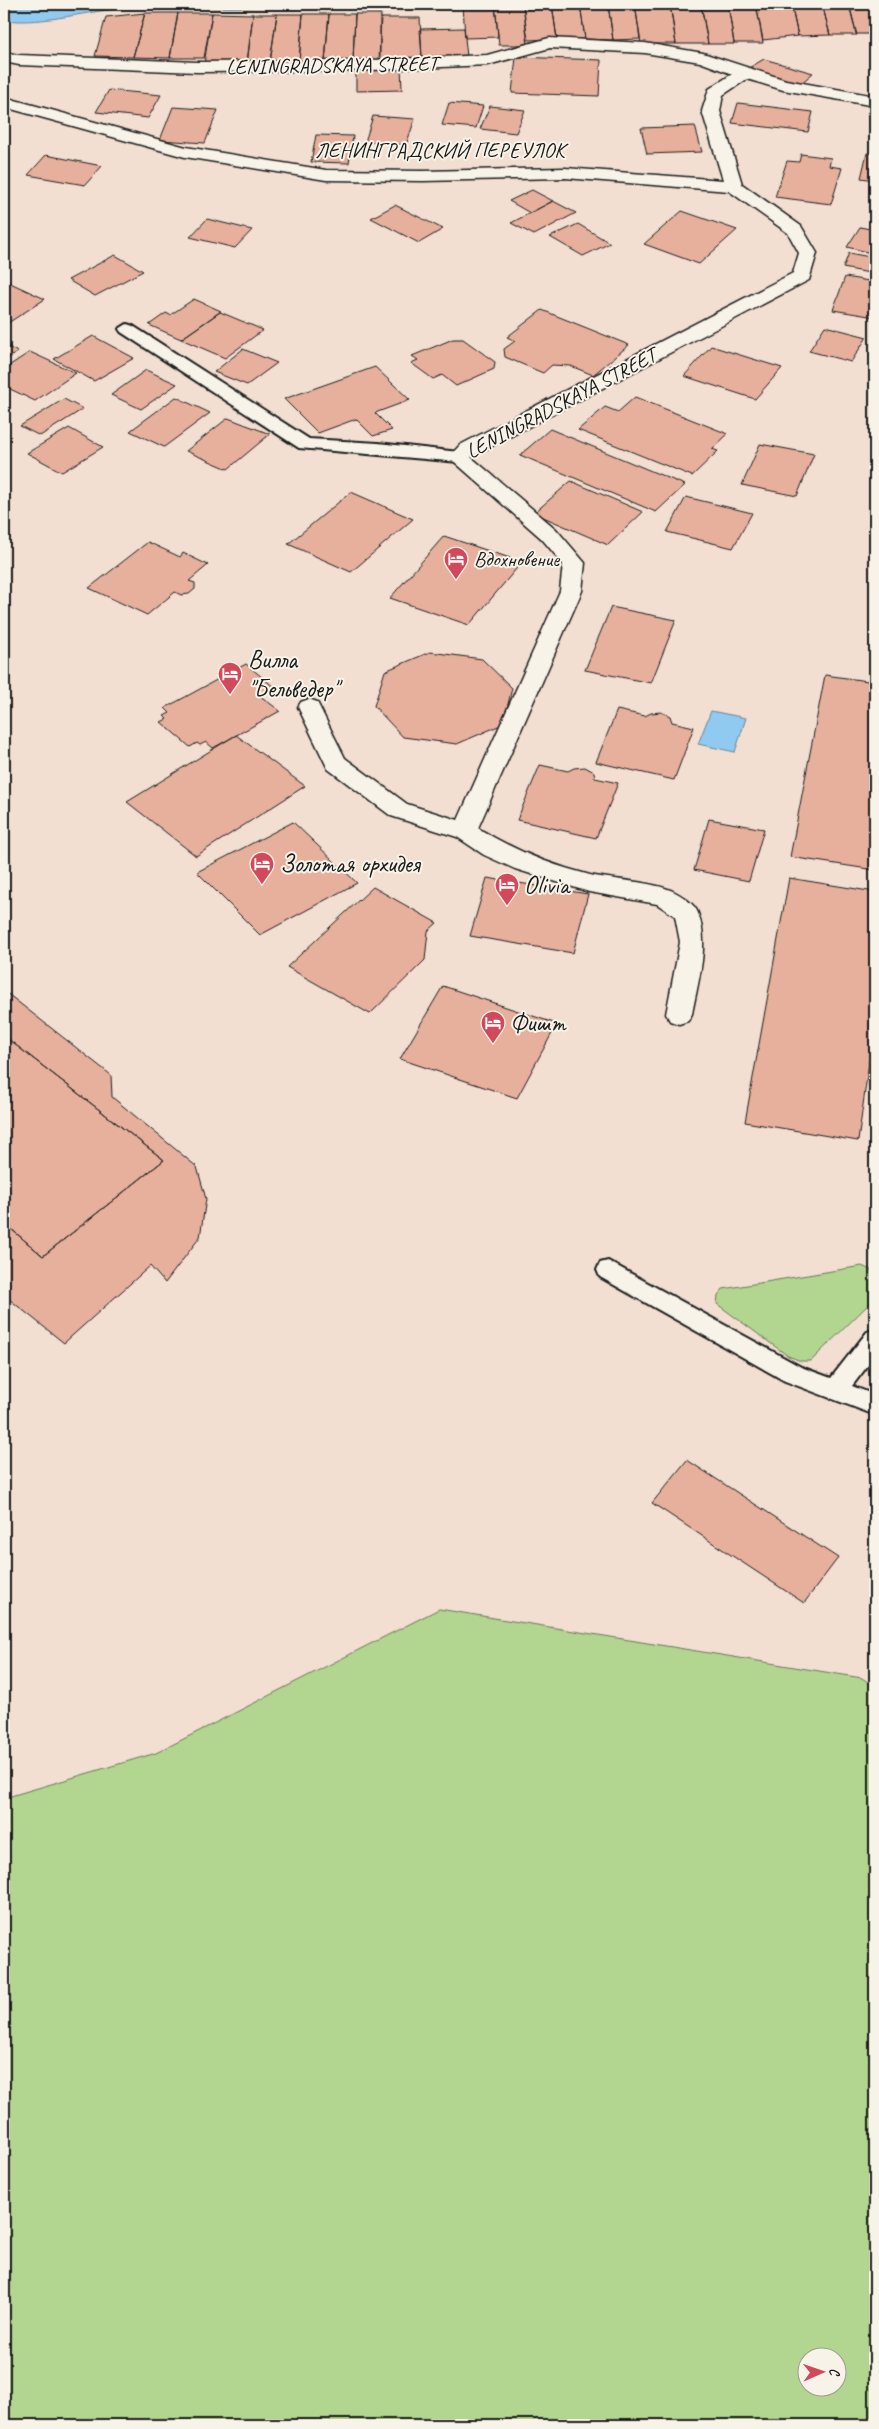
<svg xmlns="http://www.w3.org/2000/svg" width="879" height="2429" viewBox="0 0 879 2429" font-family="Caveat,sans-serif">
	<rect width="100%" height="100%" fill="#f2dfd2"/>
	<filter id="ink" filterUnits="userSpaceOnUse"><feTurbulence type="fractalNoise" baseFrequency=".02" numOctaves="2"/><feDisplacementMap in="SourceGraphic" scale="10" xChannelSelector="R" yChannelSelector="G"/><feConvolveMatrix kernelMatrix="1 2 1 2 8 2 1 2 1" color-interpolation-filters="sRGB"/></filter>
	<g filter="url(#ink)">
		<path fill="#b2d590" stroke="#677856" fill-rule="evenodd" d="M862 1266 875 1272V1298L811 1361H801L788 1356 717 1304 718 1295 723 1289Z
			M439 1609 862 1678 875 1687V2425H4V1798L156 1753ZM806 2356H836V2386H806Z"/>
		<path fill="#91caf0" stroke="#62849b" d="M4 4H294C239 11 184 4 129 8 87 10 46 25 4 20Z
			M711 711 746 718 735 752 698 744Z"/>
		<path fill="#e7b09d" stroke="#1c1c1c" d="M463 4H495L498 37 465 38Z
			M495 4H523L528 45H499Z
			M523 4H552L557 39 528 40Z
			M552 4H580L585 39H557Z
			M580 4H608L613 40 585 39Z
			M608 4H635L640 39 613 40Z
			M635 4H670L676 44H641Z
			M670 4H701L708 44H676Z
			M701 4H728L734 44H708Z
			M728 4H756L763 43H734Z
			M756 4H791L798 36 763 40Z
			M791 4H822L830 35 798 36Z
			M822 4H849L857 35H830Z
			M849 4H875V34H856Z
			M145 13 133 57 95 56 106 17Z
			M145 13H178L170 58 133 57Z
			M178 13H212L204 58H170Z
			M212 13 253 14 247 65 204 64Z
			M253 14H277L270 62H247Z
			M277 14H303L299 62H270Z
			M303 14H329L325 62H299Z
			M329 14H355L353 62H325Z
			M355 14H381L379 62H353Z
			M380 18H420L422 58 380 59Z
			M464 28 467 57 422 58 420 29Z
			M516 57 601 60 599 96 512 93Z
			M764 59 813 73 799 85 747 69Z
			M401 67 402 90 356 91V68Z
			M109 90 161 95 148 118 96 112Z
			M449 103 483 106 476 128 442 125Z
			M738 103 813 112 808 132 732 123Z
			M490 106 525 110 516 133 480 129Z
			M173 107 218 110 205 143 160 140Z
			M373 116 415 119 406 145 365 142Z
			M695 126 702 152 647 154 641 128Z
			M316 135 353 136 349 163 311 162Z
			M867 153 875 154V180L861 178Z
			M801 154 831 158 829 166 842 168 831 204 775 197 787 161 799 162Z
			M46 155 102 166 85 185 28 175Z
			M532 190 553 201 530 213 509 201Z
			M553 201 576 213 534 235 511 223Z
			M395 205 443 229 419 243 371 218Z
			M682 211 737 230 699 264 644 244Z
			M207 219 252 230 235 248 190 237Z
			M578 224 610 243 583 256 550 237Z
			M860 227 875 230V254L847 247Z
			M849 253 875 258V274L843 268Z
			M115 255 143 271 95 296 68 280Z
			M845 277 875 282V317L833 310Z
			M6 281 45 299 8 323 4 321V283Z
			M194 299 221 311 181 339 149 325 166 313 170 315Z
			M542 310 629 345 593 375 571 366 552 365 543 373 505 357 504 349 515 341 507 337Z
			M220 312 263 330 225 358 181 339Z
			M825 326 867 337 851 362 809 351Z
			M93 336 134 358 94 381 54 359Z
			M453 339H463L495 362 494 369 456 386 442 375 433 379 411 363 418 360 412 356Z
			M4 345 18 352 4 361Z
			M711 346 782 368 755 399 684 376Z
			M243 349 277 363 247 385 214 372Z
			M30 352 76 373 35 401 4 386V369Z
			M375 367 410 400 375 413 392 430 373 436 356 419 318 433 284 399Z
			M146 370 177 384 141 409 111 395Z
			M870 372 875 373V392H873Z
			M176 397 210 413 164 447 130 431Z
			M635 397 728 434 712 449 718 451 692 476 578 430 605 407 618 412Z
			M64 399 83 409 40 436 20 426Z
			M228 418 270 434 228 469 186 451Z
			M69 428 103 447 62 472 27 453Z
			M550 429 685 485 656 512 520 455Z
			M760 444 814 454 797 496 742 485Z
			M571 481 643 512 608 545 534 513Z
			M351 492 413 519 351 572 288 544Z
			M686 497 752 513 733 548 667 532Z
			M444 536 522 562 469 625 390 598Z
			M148 542 180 557 183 553 208 565 189 581 195 583V589L189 594 181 595 175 592 147 615 89 588Z
			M611 607 676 620 651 683 585 670Z
			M430 652 482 659 512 688 503 724 457 744 403 737 374 706 385 671Z
			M246 664 274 687 259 695 280 711 213 748 206 742 200 745 197 743 190 747 161 722 167 719 164 716 170 713 165 708Z
			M825 675 875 682V870L790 857Z
			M617 710 645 716 651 713 661 712 670 716 672 722 694 727 674 780 596 762Z
			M236 735 305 786 196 856 127 802Z
			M540 765 568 771 574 768 585 767 594 772 595 778 618 783 596 838 517 820Z
			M709 819 764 829 749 881 694 870Z
			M293 822 357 883 260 935 197 872Z
			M4 876 6 882 4 922Z
			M487 878 588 894 573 953 470 936Z
			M789 878 875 892V1019L858 1141 745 1122Z
			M373 887 437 923 428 931 425 960 370 1014 287 967Z
			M443 986 557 1024 517 1098 400 1059Z
			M4 991 111 1075 112 1097 197 1167 206 1199 200 1237 165 1283 150 1266 64 1343 4 1295V1223L43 1256 164 1160 4 1036Z
			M4 1036 164 1160 43 1256 4 1223Z
			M687 1460 838 1558 804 1603 652 1503Z"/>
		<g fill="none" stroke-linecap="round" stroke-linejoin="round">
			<defs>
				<path id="service" d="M127 324 133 326 309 439 378 443 459 452 465 453 467 457 465 461 459 462 299 448 121 332 119 329Z
					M608 1261 801 1367 831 1378 867 1332 875 1329V1356L852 1386 875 1395V1415L785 1381 600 1277 597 1270 600 1263Z"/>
				<path id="minor" d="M549 38 645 43 703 53 786 80 875 96V106L783 90 747 79 723 95 720 111 742 184 801 226 817 253 809 280 471 457 556 529 585 563 582 591 478 828C513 850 550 865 590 875 613 880 654 882 673 891 681 895 695 904 698 913 710 945 698 981 692 1014L688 1021 679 1024 670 1021 666 1014 680 942 675 916 657 904 589 892 515 869 484 855 457 837 391 816 328 769 298 707 301 702 309 699 317 702 345 758 407 804 458 820 560 591 563 564 542 539 449 457 460 445 793 273 799 253 788 233 729 191 565 178 423 181 326 180 185 157 4 107V97L186 147 326 170 423 171 565 168 723 180 702 111 709 89 732 74 700 62 645 53 550 48 488 65 349 71 197 72 19 65 4 62V52L19 55 197 62 349 61 487 55Z"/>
			</defs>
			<use href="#service" stroke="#1c1c1c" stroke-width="4"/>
			<use href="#minor" stroke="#1c1c1c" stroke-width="3"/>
			<use href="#service" fill="#f7f3e8" fill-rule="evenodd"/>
			<use href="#minor" fill="#f7f3e8" fill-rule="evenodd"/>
			<defs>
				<path id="rail" d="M4 9 14 4"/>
			</defs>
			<use href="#rail" stroke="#1c1c1c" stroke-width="4"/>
			<use href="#rail" stroke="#f7f3e8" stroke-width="2.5" stroke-dasharray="8" stroke-linecap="butt"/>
		</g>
	</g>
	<defs>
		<symbol id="hotel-pin" viewBox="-11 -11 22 30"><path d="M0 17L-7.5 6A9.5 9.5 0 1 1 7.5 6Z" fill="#d1495b" stroke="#f7f3e8"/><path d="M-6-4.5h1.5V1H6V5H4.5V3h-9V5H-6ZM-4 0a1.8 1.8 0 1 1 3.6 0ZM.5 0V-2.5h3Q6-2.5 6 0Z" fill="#fff"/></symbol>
	</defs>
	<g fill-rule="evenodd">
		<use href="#hotel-pin" x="442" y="545" width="28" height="38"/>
		<use href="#hotel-pin" x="216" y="660" width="28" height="38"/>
		<use href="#hotel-pin" x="248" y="850" width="28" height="38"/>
		<use href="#hotel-pin" x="493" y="871" width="28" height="38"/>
		<use href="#hotel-pin" x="479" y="1009" width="28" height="38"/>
	</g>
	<g text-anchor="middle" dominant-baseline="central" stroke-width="4" stroke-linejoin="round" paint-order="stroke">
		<g font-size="21" fill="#1c1c1c" stroke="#f7f3e8">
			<text transform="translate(332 65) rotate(-1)">LENINGRADSKAYA STREET</text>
			<text x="440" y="150">ЛЕНИНГРАДСКИЙ ПЕРЕУЛОК</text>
			<text transform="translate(561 403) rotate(-28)">LENINGRADSKAYA STREET</text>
		</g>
		<g font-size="21" fill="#1c1c1c" stroke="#f7f3e8" text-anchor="start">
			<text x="474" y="559">Вдохновение</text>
		</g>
		<g font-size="25" fill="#1c1c1c" stroke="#f7f3e8" text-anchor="start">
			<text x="248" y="660">Вилла<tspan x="248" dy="29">"Бельведер"</tspan></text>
			<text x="280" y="864">Золотая орхидея</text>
			<text x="524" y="885">Olivia</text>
			<text x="510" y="1023">Фишт</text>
		</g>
	</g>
	<rect width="879" height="2429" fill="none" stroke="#f7f3e8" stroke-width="20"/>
	<rect x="10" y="10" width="859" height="2409" fill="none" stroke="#1c1c1c" stroke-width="2" filter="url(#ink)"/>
	<g transform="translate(822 2372) rotate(88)"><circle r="24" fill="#f7f3e8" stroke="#9f9d96"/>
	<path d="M0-4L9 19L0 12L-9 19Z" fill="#d1495b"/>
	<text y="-8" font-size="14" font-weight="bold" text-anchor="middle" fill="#1c1c1c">С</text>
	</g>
</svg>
